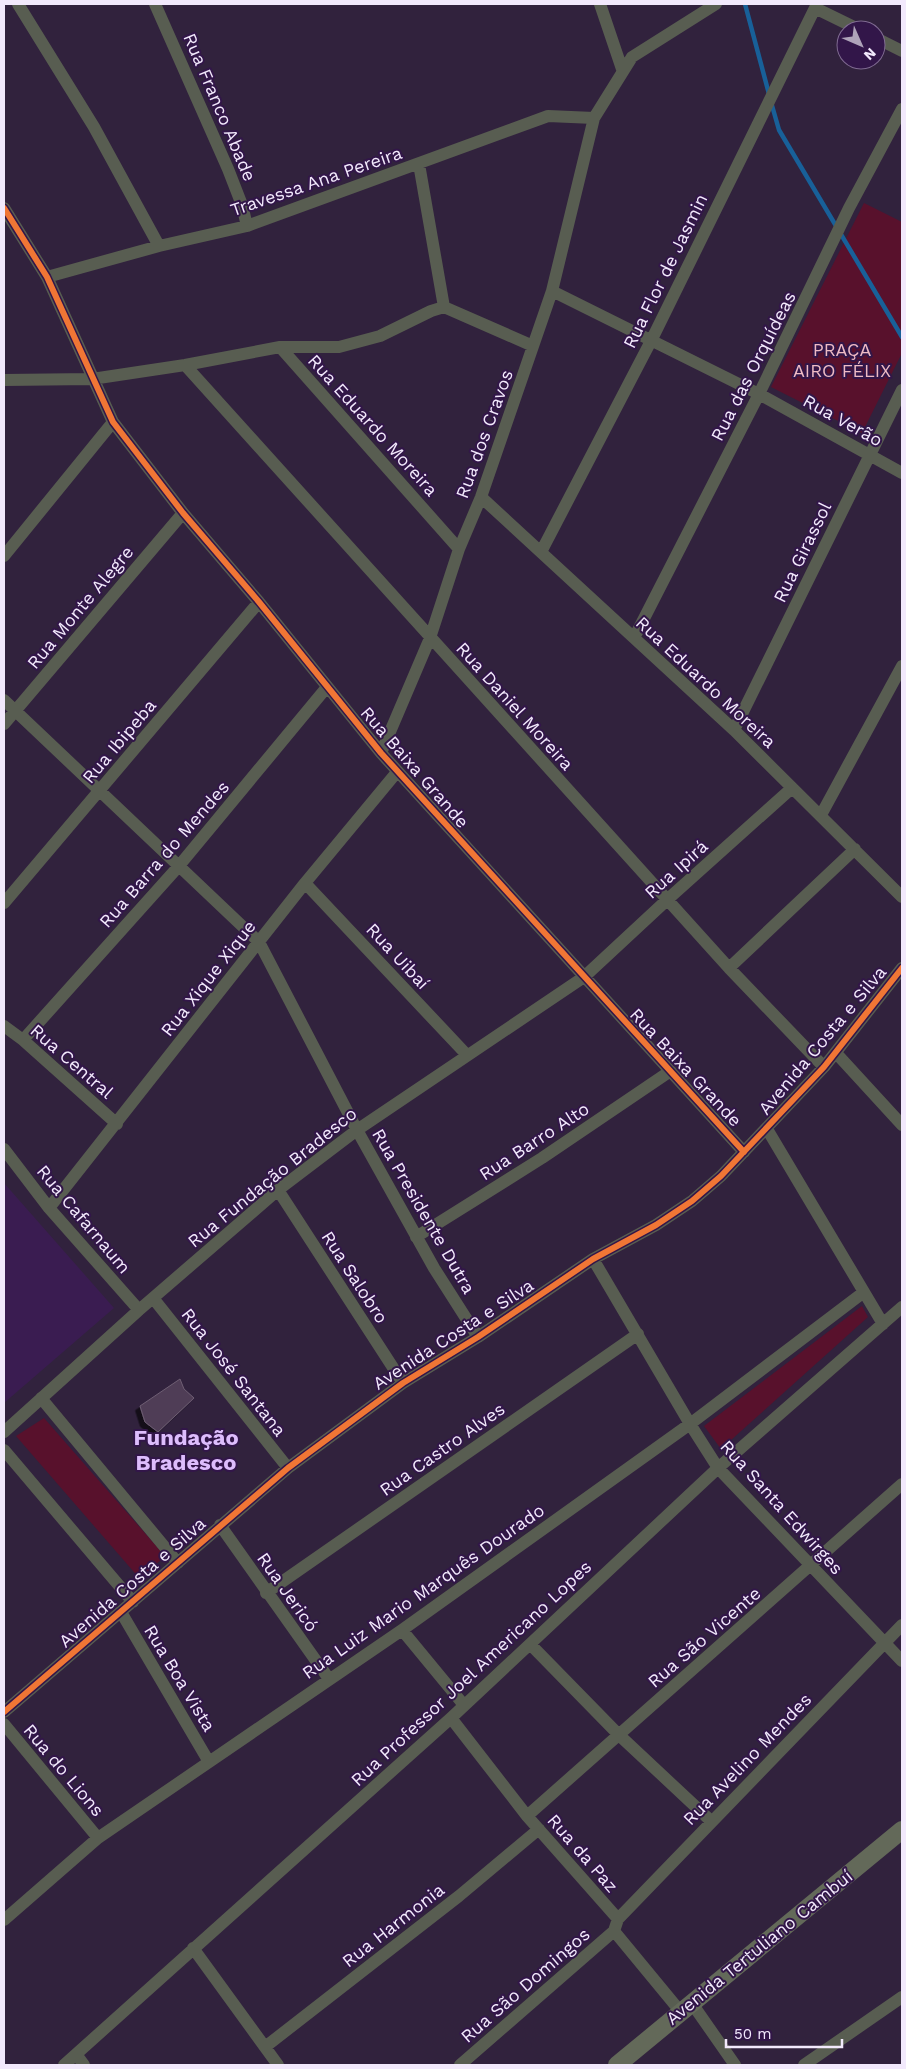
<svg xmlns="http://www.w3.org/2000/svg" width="906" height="2069" viewBox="0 0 906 2069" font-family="'Work Sans',sans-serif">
	<defs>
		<filter id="shadow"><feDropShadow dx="-4.5" dy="4.5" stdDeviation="0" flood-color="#0009"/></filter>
	</defs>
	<rect width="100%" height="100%" fill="#31223d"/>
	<path fill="#3a1c51" d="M4 1183 114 1308 4 1403Z"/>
	<path fill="#58112c" d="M864 203 902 222V353L862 433 771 387Z
		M862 1306 868 1317 721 1449 704 1426Z
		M44 1418 165 1556 140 1579 16 1436Z"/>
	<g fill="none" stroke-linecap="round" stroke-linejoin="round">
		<path stroke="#186099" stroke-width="4.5" d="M745 4 769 94
			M771 102 779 130 902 337"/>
	</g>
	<path fill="#503e57" stroke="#6e5e73" filter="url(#shadow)" d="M180 1379 184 1389 194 1398 158 1432 145 1422 140 1406Z"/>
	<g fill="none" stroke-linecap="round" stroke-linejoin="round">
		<path stroke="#585d51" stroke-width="12" d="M18 4 94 127 159 246
			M155 4 228 169 242 205 247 226
			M600 4 622 69
			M815 8 860 30
			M876 38 902 51
			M419 164 444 307
			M4 208 47 277 113 422 183 513 259 602 381 753 744 1152
			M47 277 159 246 247 226 548 116 594 118
			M552 291 759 394 902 473
			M280 347 459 549
			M185 365 729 968 824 1067
			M4 380 92 379 185 365 280 347H339L380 336 431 311 444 307 533 346
			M481 497 734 730 902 897
			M541 552 652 339 817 4
			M4 556 113 422
			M634 638 759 394 849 208 902 109
			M4 700 259 942 357 1130 434 1268 478 1337
			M4 724 183 513
			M734 730 902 390
			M381 753 430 638 459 549 481 497 552 291 594 118 632 57 716 4
			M821 815 902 666
			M305 883 466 1054
			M4 903 259 602
			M729 968 855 849
			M4 1026 23 1040 117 1124
			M23 1040 178 867 327 687
			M836 1053 902 1125
			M767 1129 883 1324
			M4 1149 49 1208 139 1310
			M278 1190 403 1383
			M49 1208 305 883 397 772
			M416 1237 542 1158 669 1072
			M593 1259 690 1424 718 1468 902 1661
			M153 1298 288 1468
			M41 1398 178 1563
			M4 1432 139 1310 278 1190 357 1130 584 977 668 899 792 788
			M4 1450 133 1602
			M220 1525 329 1679
			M266 1593 638 1334
			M121 1612 209 1762
			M402 1630 463 1704
			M530 1644 619 1735 711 1821
			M4 1712 288 1468 403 1383 478 1337 593 1259 656 1225 692 1201 721 1176 824 1067 902 968
			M451 1718 527 1816 618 1919 614 1931 680 2011
			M4 1724 98 1838
			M527 1816 902 1484
			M618 1919 902 1625
			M4 1920 98 1838 402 1630 690 1424 864 1292
			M193 1948 278 2065
			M691 2002 735 2065
			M265 2047 459 1896 539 1829
			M76 2054 84 2065
			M64 2065 451 1718 718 1468 902 1307
			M460 2065 614 1931
			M804 2065 902 1997"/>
		<path stroke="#636959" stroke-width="18" d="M617 2065 902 1830"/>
		<defs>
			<path id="cycleway" d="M4 208 47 277 113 422 183 513 259 602 381 753 744 1152
				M4 1712 288 1468 403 1383 478 1337 593 1259 656 1225 692 1201 721 1176 824 1067 902 968"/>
		</defs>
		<use href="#cycleway" stroke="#321649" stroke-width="9"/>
		<use href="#cycleway" stroke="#f07635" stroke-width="6"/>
	</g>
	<g text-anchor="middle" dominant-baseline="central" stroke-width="4" stroke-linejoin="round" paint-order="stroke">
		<g font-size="18" fill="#f2e9fc" stroke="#321649">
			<text transform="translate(220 107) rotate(67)">Rua Franco Abade</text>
			<text transform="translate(316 181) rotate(-19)">Travessa Ana Pereira</text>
			<text transform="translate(665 271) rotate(-64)">Rua Flor de Jasmin</text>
			<text transform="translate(753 366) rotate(-63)">Rua das Orquídeas</text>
			<text transform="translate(843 420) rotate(29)">Rua Verão</text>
			<text transform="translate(373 425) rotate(48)">Rua Eduardo Moreira</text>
			<text transform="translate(484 434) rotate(-70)">Rua dos Cravos</text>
			<text transform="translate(802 552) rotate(-64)">Rua Girassol</text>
			<text transform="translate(80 607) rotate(-50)">Rua Monte Alegre</text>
			<text transform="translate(706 682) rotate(43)">Rua Eduardo Moreira</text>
			<text transform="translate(515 706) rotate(48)">Rua Daniel Moreira</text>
			<text transform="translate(119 741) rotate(-50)">Rua Ibipeba</text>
			<text transform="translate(415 767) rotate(49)">Rua Baixa Grande</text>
			<text transform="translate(164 854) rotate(-49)">Rua Barra do Mendes</text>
			<text transform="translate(676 869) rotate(-42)">Rua Ipirá</text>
			<text transform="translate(398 956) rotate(47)">Rua Uibaí</text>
			<text transform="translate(208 978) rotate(-52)">Rua Xique Xique</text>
			<text transform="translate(822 1040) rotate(-50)">Avenida Costa e Silva</text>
			<text transform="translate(72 1061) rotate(41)">Rua Central</text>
			<text transform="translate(686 1067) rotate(47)">Rua Baixa Grande</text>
			<text transform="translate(534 1141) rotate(-33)">Rua Barro Alto</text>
			<text transform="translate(272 1177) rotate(-39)">Rua Fundação Bradesco</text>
			<text transform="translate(424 1211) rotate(60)">Rua Presidente Dutra</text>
			<text transform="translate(84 1219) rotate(50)">Rua Cafarnaum</text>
			<text transform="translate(355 1277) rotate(57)">Rua Salobro</text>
			<text transform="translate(453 1334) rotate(-33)">Avenida Costa e Silva</text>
			<text transform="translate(234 1372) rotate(52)">Rua José Santana</text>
			<text transform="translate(442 1449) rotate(-35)">Rua Castro Alves</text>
			<text transform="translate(782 1507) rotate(48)">Rua Santa Edwirges</text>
			<text transform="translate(132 1582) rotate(-41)">Avenida Costa e Silva</text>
			<text transform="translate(423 1591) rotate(-35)">Rua Luiz Mario Marquês Dourado</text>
			<text transform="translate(288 1592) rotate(55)">Rua Jericó</text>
			<text transform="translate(704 1637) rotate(-41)">Rua São Vicente</text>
			<text transform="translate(471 1673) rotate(-43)">Rua Professor Joel Americano Lopes</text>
			<text transform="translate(180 1678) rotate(59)">Rua Boa Vista</text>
			<text transform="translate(747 1759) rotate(-46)">Rua Avelino Mendes</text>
			<text transform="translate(64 1770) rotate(50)">Rua do Lions</text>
			<text transform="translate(583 1853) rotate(49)">Rua da Paz</text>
			<text transform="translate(393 1925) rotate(-38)">Rua Harmonia</text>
			<text transform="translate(759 1947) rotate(-39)">Avenida Tertuliano Cambuí</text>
			<text transform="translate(525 1985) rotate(-41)">Rua São Domingos</text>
		</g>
		<g font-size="18" fill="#efbbc4" stroke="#321649">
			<text x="842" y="349">PRAÇA<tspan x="842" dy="21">AIRO FÉLIX</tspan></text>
		</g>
		<g font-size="22" font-weight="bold" fill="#ddbdfc" stroke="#321649">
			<text x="186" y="1437">Fundação<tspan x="186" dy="25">Bradesco</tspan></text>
		</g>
	</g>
	<rect width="906" height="2069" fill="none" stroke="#f2e9fc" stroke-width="10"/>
	<g transform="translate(861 45) rotate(135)"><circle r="24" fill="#321649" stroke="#7f6a91"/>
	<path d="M0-4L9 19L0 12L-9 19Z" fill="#aea3b9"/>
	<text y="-8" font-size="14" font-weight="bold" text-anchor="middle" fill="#f2e9fc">N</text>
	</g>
	<path d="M726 2039v8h116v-8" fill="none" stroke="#f2e9fc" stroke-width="2.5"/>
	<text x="734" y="2039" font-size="15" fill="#f2e9fc" stroke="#321649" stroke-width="4" paint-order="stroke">50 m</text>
</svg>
